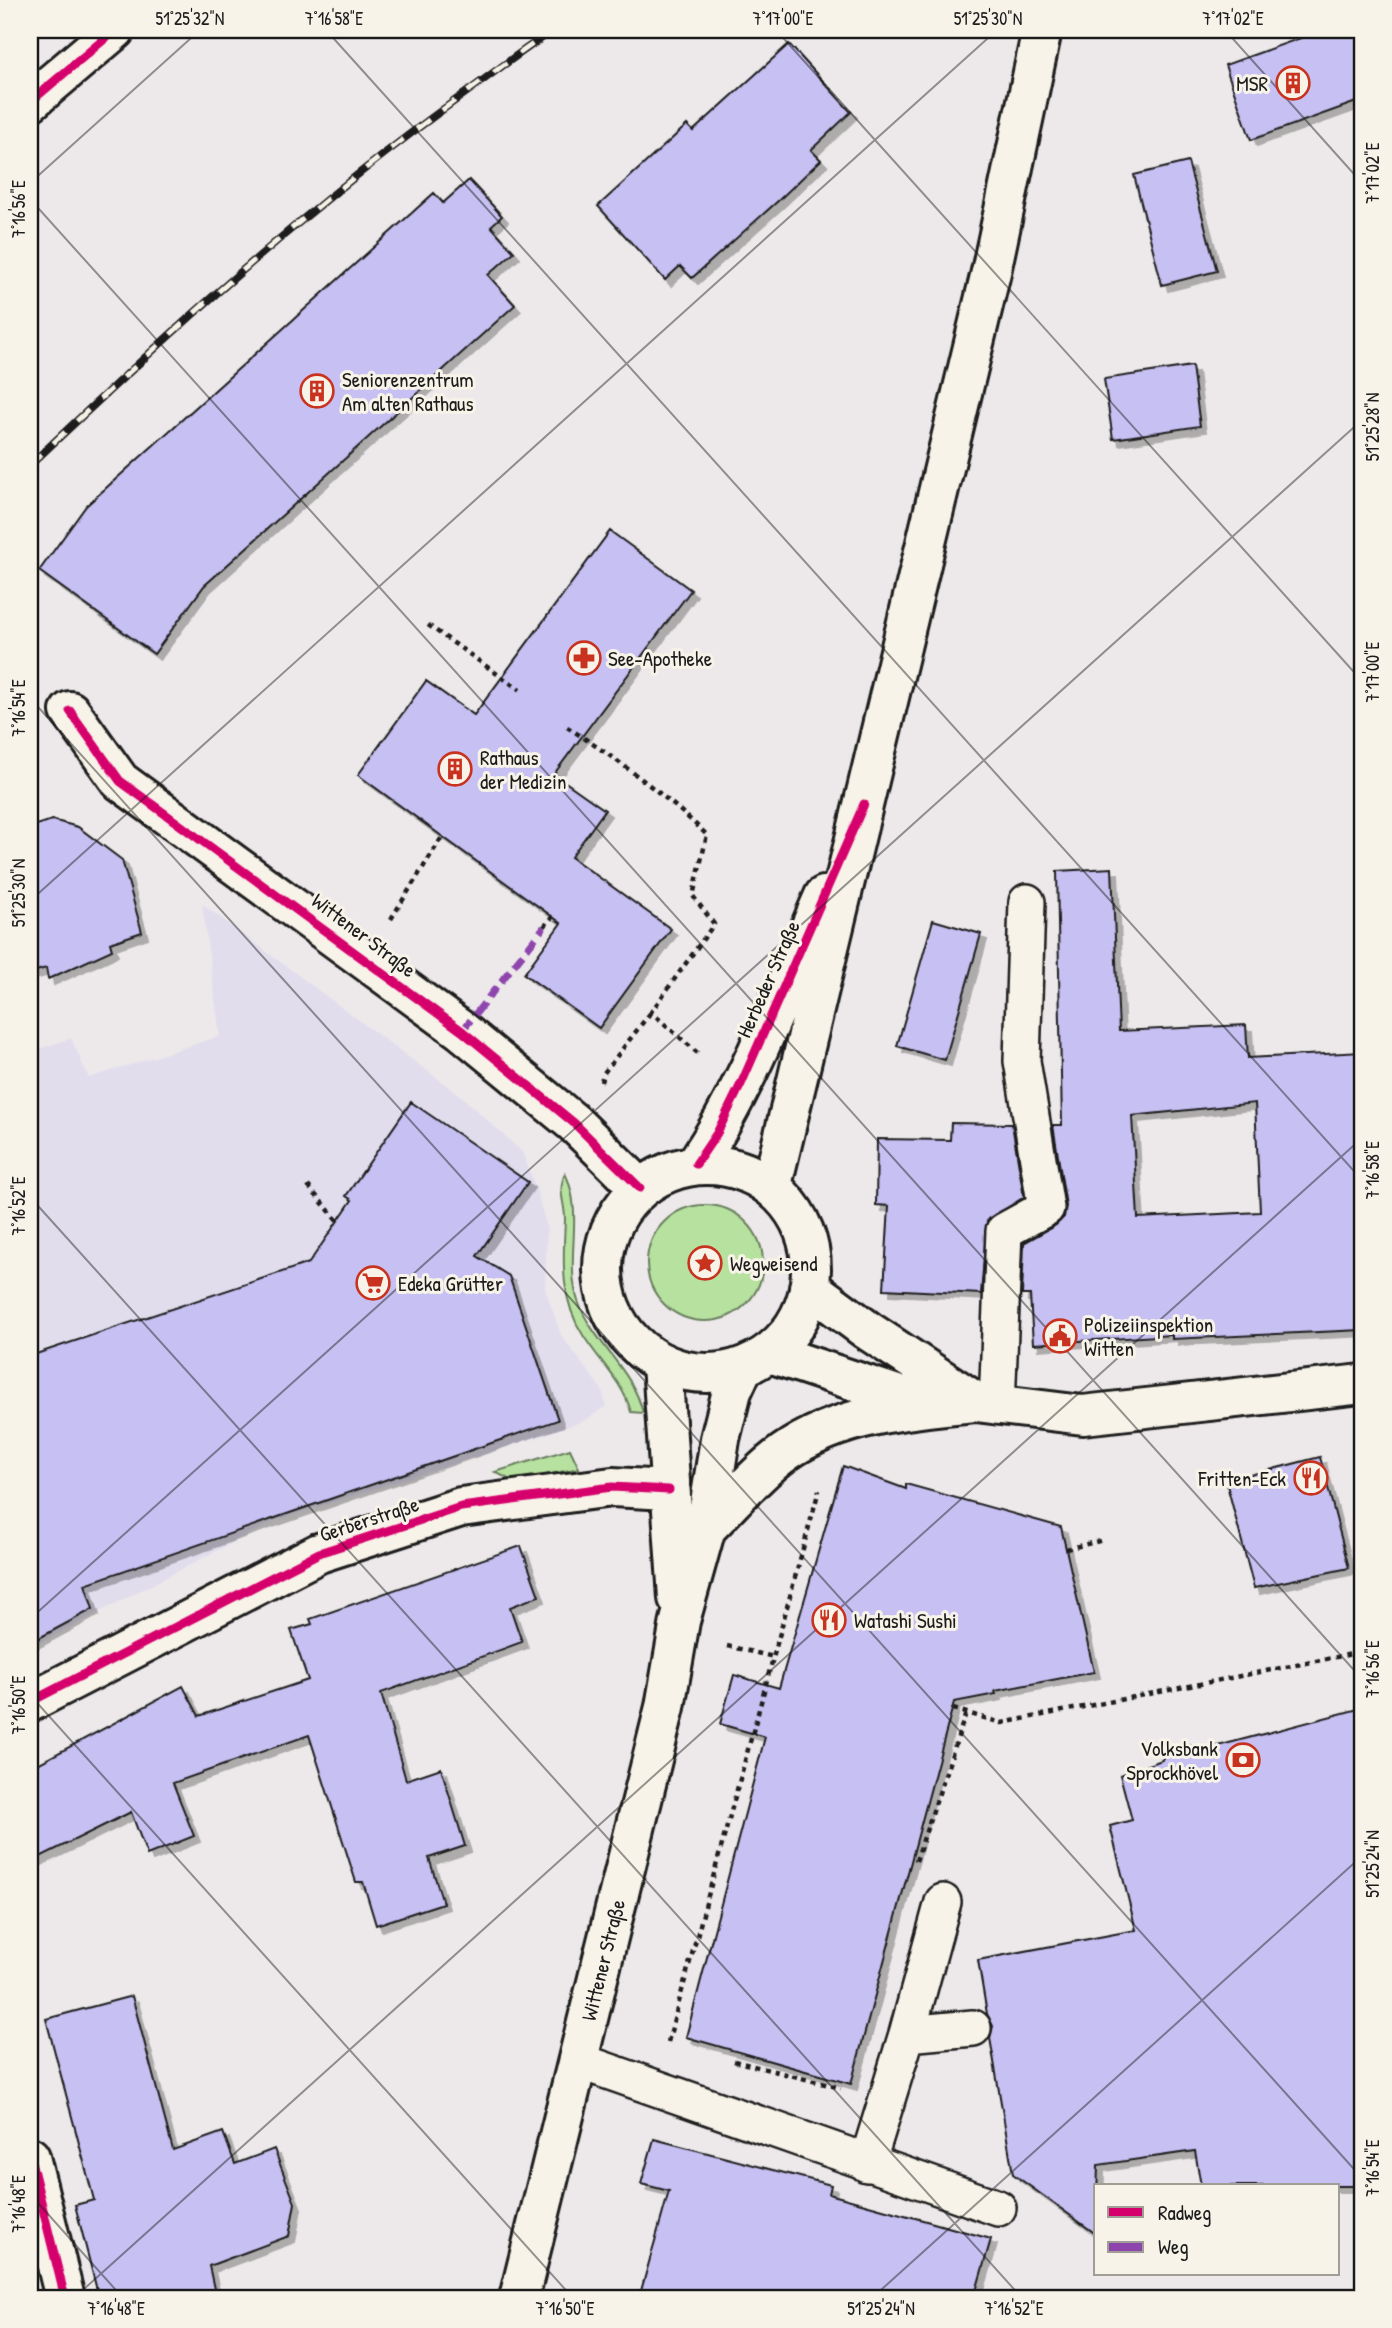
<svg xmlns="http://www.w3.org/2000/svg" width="1392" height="2328" viewBox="0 0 1392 2328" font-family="'Patrick Hand',sans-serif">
	<defs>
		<filter id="shadow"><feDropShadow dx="6" dy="6" stdDeviation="0" flood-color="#0004"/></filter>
	</defs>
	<rect width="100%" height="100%" fill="#ede9ea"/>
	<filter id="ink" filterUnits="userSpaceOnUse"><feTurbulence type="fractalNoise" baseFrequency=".0143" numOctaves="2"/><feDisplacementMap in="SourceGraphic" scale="14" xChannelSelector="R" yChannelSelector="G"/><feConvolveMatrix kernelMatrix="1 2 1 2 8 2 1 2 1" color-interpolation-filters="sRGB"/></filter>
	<g filter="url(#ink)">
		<path fill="#e1dded" d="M202 904 461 1096 522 1152 536 1188 547 1229 545 1288 561 1335 602 1390 606 1406 586 1420 532 1439 276 1520 30 1648V1052L71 1038 89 1078 220 1036Z"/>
		<path fill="#b6e19f" stroke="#697e5e" stroke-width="2" d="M565 1173C585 1215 564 1259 578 1301 593 1343 633 1369 643 1413L631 1412C623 1382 599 1361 583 1335 560 1299 563 1261 565 1220 565 1200 557 1193 565 1173Z
			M647 1263a58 58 0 1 1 116 0a58 58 0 1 1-116 0Z
			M570 1449 579 1468 514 1482 495 1472Z"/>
		<path fill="#c6c0f3" stroke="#1c1c1c" stroke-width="2" fill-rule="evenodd" filter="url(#shadow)" d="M1323 30H1362V100L1251 140 1225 65Z
			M789 44 851 112 811 150 821 160 779 200 692 278 680 266 665 280 598 206 687 125 693 131Z
			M1188 162 1217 271 1162 285 1134 175Z
			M469 180 502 216 491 226 514 252 488 275 515 305 204 586 154 654 39 571 86 506 434 193 443 203Z
			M1192 366 1200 426 1113 439 1104 379Z
			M610 531 691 590 554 774 605 810 571 857 671 929 599 1028 524 974 561 923 358 775 426 681 474 715Z
			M52 820 78 827 122 860 142 932 110 943 112 950 48 979 46 968 30 973V827Z
			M1112 868 1119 1031 1246 1025 1248 1058 1362 1052V1330L1172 1339V1335L1033 1344 1030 1295H1022L1024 1243 1056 1225 1064 1217 1066 1206 1053 1125H1062L1057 871ZM1255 1103 1260 1212 1138 1218 1132 1116Z
			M933 920 981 934 945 1060 897 1046Z
			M411 1102 528 1182 477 1256 509 1276 558 1420 85 1584 93 1609 30 1643V1356L309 1263 352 1200 346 1196Z
			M951 1123 1012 1124 1024 1197 987 1221 981 1294 884 1289 889 1206 876 1205 877 1139 950 1140Z
			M1320 1457 1349 1568 1254 1588 1226 1481Z
			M843 1466 906 1489V1484L1061 1527 1094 1672 995 1691 996 1694 954 1702 851 2084 686 2037 765 1737 720 1724 734 1675 779 1688Z
			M521 1546 539 1596 510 1607 522 1642 381 1693 406 1780 441 1768 465 1846 429 1858 443 1903 376 1925 363 1882H356L309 1735 173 1783 194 1836 147 1855 131 1812 30 1862V1768L183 1686 199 1716 308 1680 291 1630 312 1624 310 1619Z
			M1362 1708V2186H1201L1195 2151 1098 2165 1096 2234 1013 2174 990 2038 993 2026 987 2014 978 1960 1136 1930 1110 1826 1132 1820 1120 1775 1162 1760 1168 1749 1188 1744 1199 1751Z
			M132 1996 173 2150 223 2132 235 2164 274 2149 295 2203 289 2236 209 2266 216 2298H99L75 2205 94 2200 46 2019Z
			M654 2139 831 2185 829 2194 991 2239 974 2298H639L669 2191 641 2184Z"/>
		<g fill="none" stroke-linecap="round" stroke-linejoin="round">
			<defs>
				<path id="lane" d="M997 1406 1004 1231 1046 1208 1022 1061 1027 902
					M907 2034 943 1902
					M579 2061 998 2208
					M867 2164 907 2034 973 2028"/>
				<path id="street" d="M30 102 115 30
					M70 711 120 781 462 1031 574 1123 640 1188
					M30 1702 319 1553 461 1507 612 1487 669 1490
					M30 2157 65 2298"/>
				<path id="secondary" d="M696 1164C751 1083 784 986 824 896
					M603 1269a104 104 0 1 1 208 0a104 104 0 1 1-208 0Z
					M772 1185 991 272 1042 30
					M809 1287 867 1330 976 1402 1083 1415 1362 1384
					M770 1353 924 1404
					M662 1364 678 1598
					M706 1528C731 1504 756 1473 784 1453 839 1414 911 1408 976 1402
					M519 2298 665 1707 680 1621 706 1528 720 1439 732 1391 743 1367"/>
			</defs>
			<use href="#lane" stroke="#1c1c1c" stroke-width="40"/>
			<use href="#street" stroke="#1c1c1c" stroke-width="44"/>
			<use href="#secondary" stroke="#1c1c1c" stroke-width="44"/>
			<path stroke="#1c1c1c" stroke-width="4.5" stroke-dasharray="5 5" stroke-linecap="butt" d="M428 625 520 690
				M567 727C617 759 664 794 707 835L693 896 714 924 651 1012 701 1056
				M391 919 442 837
				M544 927 553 916
				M601 1082 603 1074 651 1012
				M308 1186 338 1221
				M1066 1549 1104 1540
				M727 1646 774 1657
				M953 1709 1002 1723 1362 1652
				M916 1861 966 1713
				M668 2042 819 1490
				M734 2061 841 2088"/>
			<use href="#lane" stroke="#f7f3e8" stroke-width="35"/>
			<use href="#street" stroke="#f7f3e8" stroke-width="38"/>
			<use href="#secondary" stroke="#f7f3e8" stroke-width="38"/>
			<defs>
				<path id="rail" d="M30 465C167 335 306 208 460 97 491 75 522 50 554 30"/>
			</defs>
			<use href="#rail" stroke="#1c1c1c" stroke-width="8"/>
			<use href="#rail" stroke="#f7f3e8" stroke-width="5" stroke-dasharray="16" stroke-linecap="butt"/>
			<path stroke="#8e44ad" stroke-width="7" stroke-dasharray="14 7" stroke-linecap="butt" d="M462 1031 544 927"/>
			<defs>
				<path id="cycleway" d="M30 102 115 30
					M70 711 120 781 462 1031 574 1123 640 1188
					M696 1164 717 1133 742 1082 864 804
					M30 1702 319 1553 461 1507 612 1487 669 1490
					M30 2157 65 2298"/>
			</defs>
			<use href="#cycleway" stroke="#f7f3e8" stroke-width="13"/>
			<use href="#cycleway" stroke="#d6006c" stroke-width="9"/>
		</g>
	</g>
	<path fill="none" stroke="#1c1c1c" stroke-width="2" stroke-opacity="0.45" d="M326 30 1362 1180M776 30 1362 681M1225 30 1362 183M30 183 200 30M30 199 1362 1679M30 698 1362 2178M30 901 997 30M30 1197 1022 2298M30 1619 1362 420M30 1695 573 2298M30 2194 123 2298M74 2298 1362 1138M872 2298 1362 1856"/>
	<defs>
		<symbol id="building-ring" viewBox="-11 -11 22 22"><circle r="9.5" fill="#f7f3e8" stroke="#c8321e" stroke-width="1.5"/><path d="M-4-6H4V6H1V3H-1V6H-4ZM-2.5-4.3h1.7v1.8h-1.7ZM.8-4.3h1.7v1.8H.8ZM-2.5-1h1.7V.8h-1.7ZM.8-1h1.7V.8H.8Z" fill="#c8321e"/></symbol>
		<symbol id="pharmacy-ring" viewBox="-11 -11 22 22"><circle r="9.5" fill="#f7f3e8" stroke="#c8321e" stroke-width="1.5"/><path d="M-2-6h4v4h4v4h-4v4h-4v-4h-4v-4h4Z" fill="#c8321e"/></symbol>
		<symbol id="sight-ring" viewBox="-11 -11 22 22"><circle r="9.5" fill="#f7f3e8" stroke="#c8321e" stroke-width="1.5"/><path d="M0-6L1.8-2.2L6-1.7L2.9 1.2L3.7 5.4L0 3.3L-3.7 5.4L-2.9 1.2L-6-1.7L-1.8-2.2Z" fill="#c8321e"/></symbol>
		<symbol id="supermarket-ring" viewBox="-11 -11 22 22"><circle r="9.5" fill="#f7f3e8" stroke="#c8321e" stroke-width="1.5"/><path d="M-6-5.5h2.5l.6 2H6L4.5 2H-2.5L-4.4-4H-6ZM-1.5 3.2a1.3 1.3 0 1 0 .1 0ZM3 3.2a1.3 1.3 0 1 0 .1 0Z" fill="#c8321e"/></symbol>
		<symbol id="civic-ring" viewBox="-11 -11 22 22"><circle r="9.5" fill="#f7f3e8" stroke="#c8321e" stroke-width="1.5"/><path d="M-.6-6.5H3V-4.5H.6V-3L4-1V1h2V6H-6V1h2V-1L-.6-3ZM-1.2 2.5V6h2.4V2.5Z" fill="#c8321e"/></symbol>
		<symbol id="restaurant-ring" viewBox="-11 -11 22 22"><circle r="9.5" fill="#f7f3e8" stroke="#c8321e" stroke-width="1.5"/><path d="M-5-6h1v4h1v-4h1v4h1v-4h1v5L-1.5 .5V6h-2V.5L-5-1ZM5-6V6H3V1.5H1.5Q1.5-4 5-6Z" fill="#c8321e"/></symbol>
		<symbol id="bank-ring" viewBox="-11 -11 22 22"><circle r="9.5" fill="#f7f3e8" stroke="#c8321e" stroke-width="1.5"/><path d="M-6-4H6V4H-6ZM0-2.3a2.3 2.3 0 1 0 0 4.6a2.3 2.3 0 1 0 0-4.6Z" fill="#c8321e"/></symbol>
	</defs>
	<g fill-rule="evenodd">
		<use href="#building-ring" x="1274" y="64" width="38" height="38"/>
		<use href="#building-ring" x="298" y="372" width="38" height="38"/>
		<use href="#pharmacy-ring" x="565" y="639" width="38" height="38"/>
		<use href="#building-ring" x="436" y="750" width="38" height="38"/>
		<use href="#sight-ring" x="686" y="1244" width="38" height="38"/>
		<use href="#supermarket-ring" x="354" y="1264" width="38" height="38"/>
		<use href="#civic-ring" x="1041" y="1317" width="38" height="38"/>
		<use href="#restaurant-ring" x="1292" y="1459" width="38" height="38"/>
		<use href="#restaurant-ring" x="810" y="1601" width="38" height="38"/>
		<use href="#bank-ring" x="1224" y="1741" width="38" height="38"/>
	</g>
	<g text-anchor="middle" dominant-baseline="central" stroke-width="6" stroke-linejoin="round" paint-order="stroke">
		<g font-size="21" fill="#1c1c1c" stroke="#f7f3e8" text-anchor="start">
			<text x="1268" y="83" text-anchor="end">MSR</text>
			<text x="342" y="379">Seniorenzentrum<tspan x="342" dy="24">Am alten Rathaus</tspan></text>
			<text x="608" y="658">See-Apotheke</text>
			<text x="480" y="757">Rathaus<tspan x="480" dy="24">der Medizin</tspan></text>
			<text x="730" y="1263">Wegweisend</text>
			<text x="398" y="1283">Edeka Grütter</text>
			<text x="1084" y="1324">Polizeiinspektion<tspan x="1084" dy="24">Witten</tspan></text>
			<text x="1286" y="1478" text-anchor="end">Fritten-Eck</text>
			<text x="854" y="1620">Watashi Sushi</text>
			<text x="1218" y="1748" text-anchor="end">Volksbank<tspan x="1218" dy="24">Sprockhövel</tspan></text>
		</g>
		<g font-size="21" fill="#1c1c1c" stroke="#f7f3e8">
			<text transform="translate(364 935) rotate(37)">Wittener Straße</text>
			<text transform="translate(768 979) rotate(-66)">Herbeder Straße</text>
			<text transform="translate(369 1519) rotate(-18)">Gerberstraße</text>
			<text transform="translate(603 1960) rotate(-76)">Wittener Straße</text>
		</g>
	</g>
	<rect width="1392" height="2328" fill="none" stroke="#f7f3e8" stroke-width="77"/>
	<rect x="1094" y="2184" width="245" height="91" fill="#f7f3e8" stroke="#9f9d96" stroke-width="2"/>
	<rect x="1108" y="2207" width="35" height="10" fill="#d6006c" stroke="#9f9d96" stroke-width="2"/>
	<text x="1158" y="2220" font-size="21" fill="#1c1c1c">Radweg</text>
	<rect x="1108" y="2242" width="35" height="10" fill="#8e44ad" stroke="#9f9d96" stroke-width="2"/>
	<text x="1158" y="2254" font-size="21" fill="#1c1c1c">Weg</text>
	<rect x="38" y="38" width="1316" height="2252" fill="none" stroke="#1c1c1c" stroke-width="2.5"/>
	<g font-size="18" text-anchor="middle" fill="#1c1c1c">
		<text x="190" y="25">51°25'32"N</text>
		<text x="334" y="25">7°16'58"E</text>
		<text x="783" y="25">7°17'00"E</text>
		<text x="988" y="25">51°25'30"N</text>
		<text x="1233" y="25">7°17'02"E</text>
		<text transform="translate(1373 173) rotate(-90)" y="6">7°17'02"E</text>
		<text transform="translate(19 209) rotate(-90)" y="6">7°16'56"E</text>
		<text transform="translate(1373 427) rotate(-90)" y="6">51°25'28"N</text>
		<text transform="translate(1373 672) rotate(-90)" y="6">7°17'00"E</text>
		<text transform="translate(19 708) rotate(-90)" y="6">7°16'54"E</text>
		<text transform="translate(19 893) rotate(-90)" y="6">51°25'30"N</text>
		<text transform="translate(1373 1170) rotate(-90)" y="6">7°16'58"E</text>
		<text transform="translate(19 1206) rotate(-90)" y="6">7°16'52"E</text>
		<text transform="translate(1373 1669) rotate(-90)" y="6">7°16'56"E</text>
		<text transform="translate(19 1705) rotate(-90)" y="6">7°16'50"E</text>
		<text transform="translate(1373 1864) rotate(-90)" y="6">51°25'24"N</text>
		<text transform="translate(1373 2168) rotate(-90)" y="6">7°16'54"E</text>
		<text transform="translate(19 2204) rotate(-90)" y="6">7°16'48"E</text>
		<text x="116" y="2315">7°16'48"E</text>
		<text x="565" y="2315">7°16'50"E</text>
		<text x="881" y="2315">51°25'24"N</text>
		<text x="1014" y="2315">7°16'52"E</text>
	</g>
</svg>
